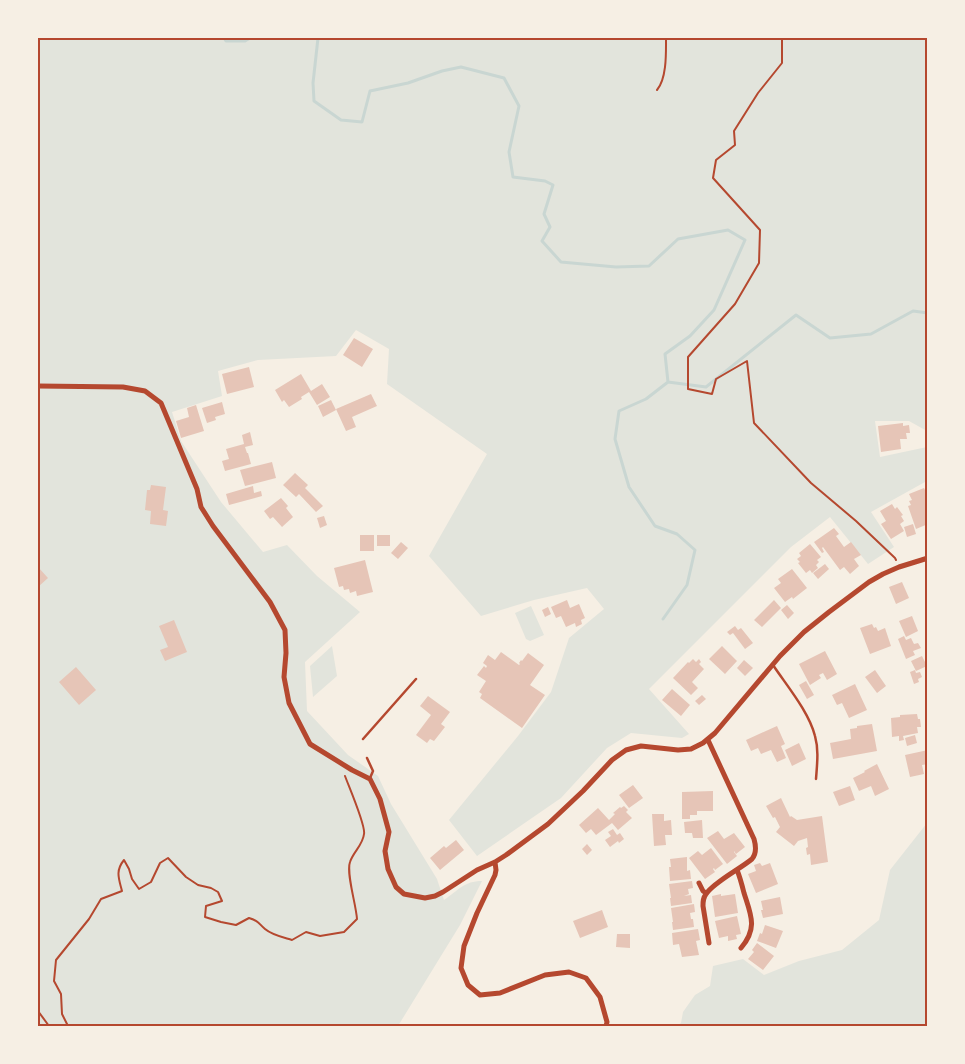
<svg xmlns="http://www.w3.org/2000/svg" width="965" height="1064" viewBox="0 0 965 1064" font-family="'DejaVu Sans',sans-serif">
	<rect width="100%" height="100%" fill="#f6efe4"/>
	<path fill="#e2e4dc" d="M38 38H927V431L909 421H875L880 457 927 447V483L925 482 871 512 894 547 868 564 830 517 791 547 649 689 689 734 682 738 631 733 607 748 561 798 477 856 449 820 518 736 551 692 569 638 604 609 587 588 534 600 481 616 429 556 487 454 387 384 389 349 356 330 336 356 258 360 218 371 222 396 172 412 181 441 221 502 263 552 287 545 317 576 360 612 305 662 307 711 348 755 378 776 391 804 437 879 444 900C459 890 464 881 482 881L460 925 398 1026H38Z
		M531 606 544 635 530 641 526 639 515 613Z
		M332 646 337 676 313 697 310 666Z
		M927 823V1026H677L681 1023 683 1012 695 995 710 986 713 966 743 959 764 975 799 961 842 950 879 920 890 870Z"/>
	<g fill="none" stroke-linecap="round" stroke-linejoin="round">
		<path stroke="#c9d6d2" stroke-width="3" d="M224 38 226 41H245L250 38
			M318 38 313 83 314 101 341 120 362 122 370 91 408 83 442 71 461 67 504 78 519 106 509 152 513 177 545 181 553 185 544 214 550 227 542 241 561 262 616 267 649 266 678 239 728 230 745 240 714 310 690 336 665 354 668 382 706 387 796 315 830 338 871 334 913 311 928 313
			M663 619 687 585 695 550 677 534 655 526 629 487 615 439 619 411 646 399 668 382"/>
	</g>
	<path fill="#e6c5b7" d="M354 338 373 349 362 367 343 355Z
		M249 367 254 387 227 394 222 374Z
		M301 374 311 391 322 384 330 397 317 405 309 392 301 397 302 399 289 407 284 400 282 402 275 390Z
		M371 394 377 406 352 417 356 427 346 431 336 409Z
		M331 400 336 410 323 417 318 406Z
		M222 402 225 414 215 417 216 420 207 423 202 408Z
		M196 405 204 431 181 438 176 421 189 417 187 408Z
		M903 423V426L909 425 910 433H906L907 439H900L901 449 881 452 878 426Z
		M250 432 253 445 245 447 247 453H248L251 464 225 471 222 461 229 459 226 449 244 444 242 435Z
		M272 462 276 478 245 486 240 470Z
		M295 473 308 485 305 488 323 506 316 512 299 494 296 497 283 485Z
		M151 485 166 487 163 510 168 511 166 526 150 524 151 511 145 510 147 490H150Z
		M253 486 254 493 261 491 262 496 229 505 226 494Z
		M924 488 928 496V524L916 529 908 506 911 505 909 501 912 500 909 494Z
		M281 498 288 506 286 508 293 517 282 527 273 517 270 519 264 511Z
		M892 504 895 509 897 507 903 515 901 516 904 521 900 524 904 531 891 539 881 524 886 521 880 511Z
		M324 516 327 525 320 528 317 518Z
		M913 524 916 534 907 537 904 527Z
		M834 528 839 534 836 536 844 547 851 542 861 555 854 559 859 566 850 574 844 567 840 570 823 547 822 548 824 552 822 553 814 542Z
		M360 535H374V551H360Z
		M377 535H390V546H377Z
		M401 542 408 548 398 559 391 553Z
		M810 544 821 557 817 560 819 562 816 565 818 568 812 573 810 570 806 573 798 563 800 562 797 559 801 556 799 553Z
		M365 560 373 592 357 596 356 591 350 593 349 589 344 590 343 586 339 587 334 568Z
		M825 564 829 569 818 579 813 573Z
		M38 567 48 578 38 587Z
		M792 569 807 588 793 599 792 597 785 602 774 588 781 583 778 579Z
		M902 582 909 598 896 604 889 587Z
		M567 600 570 608 579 604 585 618 581 620 582 624 576 627 575 623 566 627 561 616 556 618 551 607Z
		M774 600 781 608 762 627 754 620Z
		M787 605 794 613 788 619 781 610Z
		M548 607 551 614 545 617 542 610Z
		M912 616 918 631 906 637 899 621Z
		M174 620 187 652 165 661 160 650 168 647 159 626Z
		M872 624 874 628 876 627 878 631 885 628 891 646 870 654 860 628Z
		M735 626 738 630 741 628 753 643 745 649 733 633 730 635 727 632Z
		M904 636 906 640 911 638 914 644 918 643 921 648 913 651 915 655 906 659 898 639Z
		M722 646 737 661 725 674 709 659Z
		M825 651 837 674 827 680 823 673 819 675 821 678 810 685 799 664Z
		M501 652 519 665 520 664 519 663 521 660 522 661 528 653 544 665 530 685 545 695 522 728 480 698 482 694 479 692 486 681 477 675 484 666 486 668 487 666 483 663 488 655 495 660Z
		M922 656 927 666 916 671 911 661Z
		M693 659 696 662 699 659 701 662 699 664 704 669 692 682 698 688 691 695 673 678 688 662 689 663Z
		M744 660 753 668 745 676 737 668Z
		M76 667 96 690 79 705 59 682Z
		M875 670 886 686 877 693 865 677Z
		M915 670 916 673 920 672 922 677 918 679 919 682 914 684 910 672Z
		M806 681 814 695 807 699 799 685Z
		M855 684 867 710 849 718 842 703 837 705 832 695Z
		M672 689 690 705 681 716 662 700Z
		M702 695 706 699 699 705 695 701Z
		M428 696 450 712 441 724 445 727 434 741 430 739 427 743 416 735 431 715 420 706Z
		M917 714 918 719H920L921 727H917L918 733 903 736 904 740 899 741V736L892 737 891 718 900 717V715Z
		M872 724 877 751 833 759 830 743 851 739 850 729 857 728V726Z
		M777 726 785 744 781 746 786 758 777 762 771 750 761 754 758 748 751 751 746 740Z
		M915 735 917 743 907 746 905 738Z
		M799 743 806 759 792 766 785 750Z
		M928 750V764L922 765 924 774 910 777 905 755Z
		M877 764 889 789 875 796 871 786 859 791 853 778 865 772 864 771Z
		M633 785 643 798 629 808 619 795Z
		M850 786 855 800 839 806 833 792Z
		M713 791V811H697V815H690V819H682V792Z
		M781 798 790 817 791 816 797 820 822 816 828 862 811 865 810 854 807 855 806 848 808 847 807 838 798 841 794 846 776 832 780 827 775 817 773 818 766 806Z
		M624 806 628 810 626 812 632 818 618 830 612 823 596 835 591 829 586 833 579 825 598 808 609 820 615 814 613 813 620 807 621 808Z
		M652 814H664V821L671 820 672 835H665L666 845 654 846Z
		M702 820 703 838H693L692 833H685L684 822Z
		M613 829 617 835 620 833 624 839 619 843 618 841 610 847 605 840 611 836 608 832Z
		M718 831 724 839 734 833 745 847 736 854 734 851V852L737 856 727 864 707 838Z
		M456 840 464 850 440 870 430 858 444 846 446 848Z
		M587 844 592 850 587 855 582 849Z
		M711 848 723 864 715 870 714 868 713 869 715 872 705 879 689 858 698 851 702 855Z
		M687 857V871L690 870 691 879 670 881 669 867H671L670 859Z
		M760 863 762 866 770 863 778 884 756 893 748 874 756 871 754 865Z
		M692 881 693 888 688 889 689 894 684 896 691 895 692 903 671 906 670 898H671L669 884Z
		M721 894V896L735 894 738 913 715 917 712 896Z
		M780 897 783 914 763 918 761 910H763L761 901Z
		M694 904 695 912 690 913 691 919H693L694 927 673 930 672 922H673L671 908Z
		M602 910 608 927 580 938 573 921Z
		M737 916 741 934 736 935 737 939 728 941V936L719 938 715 921Z
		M765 925 783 931 776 948 757 941 760 933 762 934Z
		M698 929 700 940 696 941 699 955 682 957 679 944 673 945 672 933Z
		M617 934H630V948L616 947Z
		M757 943 774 956 763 970 748 959 754 952 752 950Z"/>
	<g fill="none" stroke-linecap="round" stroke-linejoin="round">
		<path stroke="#b5482f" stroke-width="2" d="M783 38 782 40V63L758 93 734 131 735 145 716 160 713 178 760 230 759 263 735 304 688 357V389L712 394 716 379 747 361 754 423 811 483 856 521 895 558 896 560
			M657 90C667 78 666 52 666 38
			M38 1011 49 1026
			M68 1026 62 1014 61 994 54 981 56 960 89 919 101 899 122 891C119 879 115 871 124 860L129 869 132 879 139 889 151 882 160 863 168 858 186 877 198 885 211 888 218 892 222 901 206 906 205 917 221 922 236 925 249 918C259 921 258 923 265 929 272 935 282 937 292 940L306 932 320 936 344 932 357 919C356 904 346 873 350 862 353 852 363 845 364 834 366 826 349 787 345 776"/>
		<path stroke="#b5482f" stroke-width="2.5" d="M773 665C787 686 809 712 815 736 819 750 817 765 816 779
			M363 739 416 679
			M367 758 373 771 370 778"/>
		<path stroke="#b5482f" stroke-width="5" d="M38 386 123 387 145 391 161 403 197 489 201 507 213 526 270 602 285 630 286 653 284 677 289 703 310 744 352 770 370 779 380 799 389 832 385 851 388 869 396 887 404 894 425 898 435 896 443 892 477 870 495 862 506 855 548 824 583 791 612 760 626 750 641 746 678 750 691 749 703 743 715 733 780 656 804 632 829 612 869 582 883 574 899 567 928 558
			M708 740 754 839C756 846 757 853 752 859 740 869 714 882 706 894 703 898 703 901 703 906L709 943
			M495 862 496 870 495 875 477 913 464 946 461 968 468 985 480 995 500 993 545 975 569 972 586 978 600 997 607 1022 606 1026
			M737 870C740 877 742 885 744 893 751 915 758 928 741 948
			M699 883 703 891 706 893"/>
	</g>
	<rect width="965" height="1064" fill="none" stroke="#f6efe4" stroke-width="78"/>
	<rect x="39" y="39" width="887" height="986" fill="none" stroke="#b5482f" stroke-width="2"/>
</svg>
